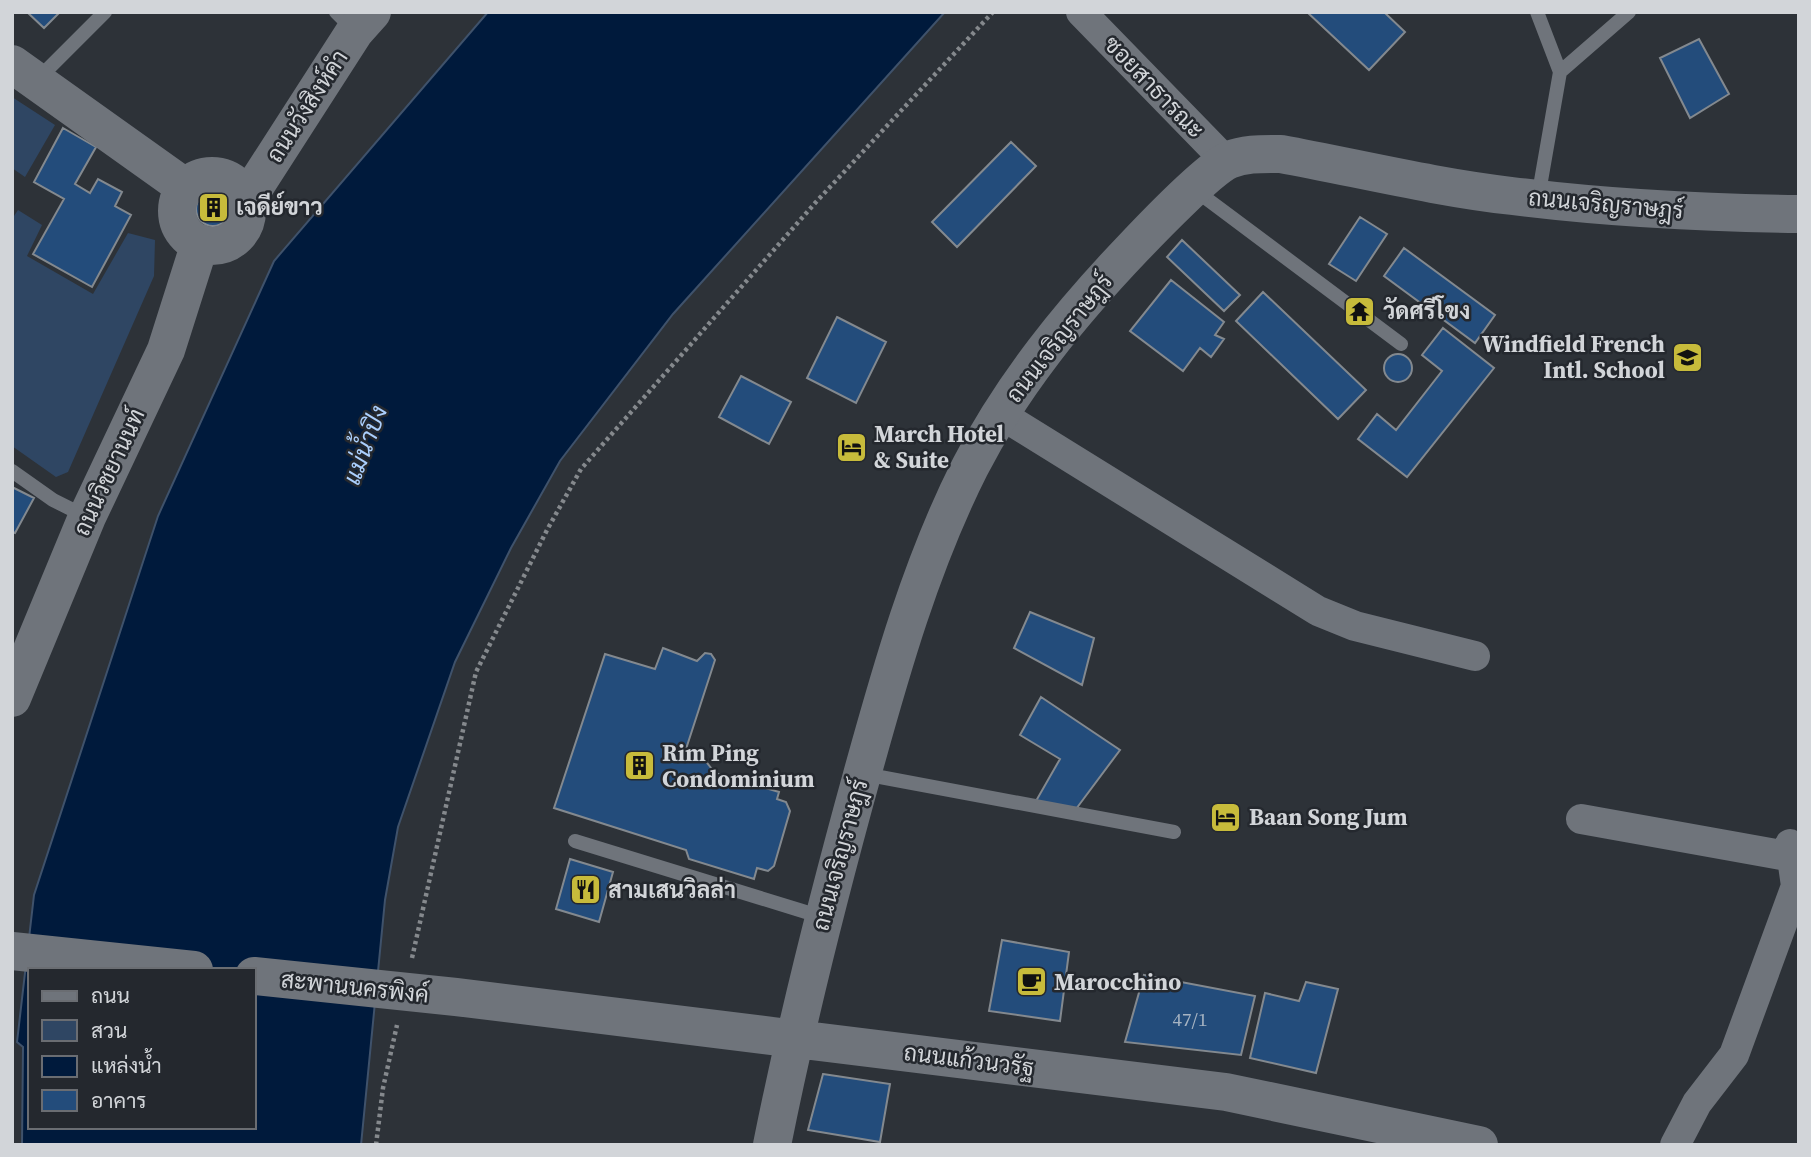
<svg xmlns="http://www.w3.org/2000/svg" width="1811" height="1157" viewBox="0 0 1811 1157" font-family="'Source Serif 4',Sarabun,serif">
	<rect width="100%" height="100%" fill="#2d3238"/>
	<path fill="#2f4663" d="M12 97 55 125 25 177 12 168Z
		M18 210 42 225 27 256 93 294 128 233 155 240 154 276 68 472 56 477 12 446V219Z"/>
	<path fill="#001a3c" stroke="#3f526b" stroke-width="2" fill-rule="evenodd" d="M488 12H945L673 314 560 461 511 548 455 662 398 827 385 900 361 1145H22L23 1047 17 1042 34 895 158 516 274 261ZM30 970H254V1127H30Z"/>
	<path fill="#234c7b" stroke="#83898f" stroke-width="2" d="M27 12H60L44 28Z
		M1307 12H1384L1405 32 1369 70Z
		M1699 39 1729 94 1690 118 1660 58Z
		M63 128 96 147 75 184 90 193 98 179 122 192 115 206 131 215 92 287 33 254 64 199 34 182Z
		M1011 142 1036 166 957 247 932 222Z
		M196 209a17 17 0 1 1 34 0a17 17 0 1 1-34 0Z
		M1360 217 1387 234 1356 281 1329 264Z
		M1182 240 1240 295 1224 311 1167 257Z
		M1404 248 1495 315 1475 343 1384 276Z
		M1171 280 1224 322 1215 335 1224 339 1211 357 1200 348 1183 371 1130 331Z
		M1263 292 1366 390 1338 419 1236 321Z
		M837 317 886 342 856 403 807 378Z
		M1443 328 1494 368 1407 477 1358 439 1377 414 1396 430 1442 371 1422 355Z
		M1384 368a14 14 0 1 1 28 0a14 14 0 1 1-28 0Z
		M741 376 791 402 769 444 719 417Z
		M12 487 34 498 15 533 12 532Z
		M1030 612 1094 638 1082 685 1014 648Z
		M663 648 697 661 705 653 711 654 715 660 686 749 704 759 715 773 779 792 777 799 786 802 790 811 774 866 768 871 757 868 754 879 689 859 686 850 554 808 605 654 655 669Z
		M1041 697 1120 750 1076 809 1036 801 1060 759 1020 735Z
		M570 859 613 872 599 922 556 909Z
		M1002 940 1069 952 1060 1021 989 1011Z
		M1144 975 1255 996 1241 1055 1125 1042Z
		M1306 982 1338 989 1316 1073 1250 1058 1265 993 1299 1001Z
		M823 1074 890 1084 880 1142 808 1130Z"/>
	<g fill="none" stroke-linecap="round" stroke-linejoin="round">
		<path stroke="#85898d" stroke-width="4.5" stroke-dasharray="3.5 3.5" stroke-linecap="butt" d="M412 958 476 672 547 530 581 469 816 202 993 12
			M376 1145 383 1088 397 1025"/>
		<path stroke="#6f747b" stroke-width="14" d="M336 12 354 30
			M1537 12 1560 72 1538 198
			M1560 72 1629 12
			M37 80 105 12
			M1195 190 1401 344
			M12 471 53 500 85 516
			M864 774 1174 832
			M575 841 822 917"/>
		<path stroke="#6f747b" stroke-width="30" d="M1081 12 1226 161
			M1000 414 1318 611 1355 626 1475 656
			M1581 819 1792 857
			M1675 1145 1697 1103 1734 1055 1796 886 1790 844"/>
		<path stroke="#6f747b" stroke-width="38" d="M12 64 186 188
			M177 211a35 35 0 1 1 70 0a35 35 0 1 1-70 0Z
			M245 202 355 31 372 12
			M12 698 87 517 166 350 200 243
			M12 951 194 970
			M254 976 456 997 1226 1092 1479 1145
			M772 1145C797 1020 828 898 862 775 891 670 921 564 970 467 1012 385 1071 313 1134 247 1152 228 1209 169 1229 160 1246 153 1263 154 1281 154 1357 168 1434 187 1512 196 1607 208 1703 213 1799 214"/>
	</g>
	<defs>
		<symbol id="building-square" viewBox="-11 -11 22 22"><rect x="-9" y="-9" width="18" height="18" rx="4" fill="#c7bb3b" stroke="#24282e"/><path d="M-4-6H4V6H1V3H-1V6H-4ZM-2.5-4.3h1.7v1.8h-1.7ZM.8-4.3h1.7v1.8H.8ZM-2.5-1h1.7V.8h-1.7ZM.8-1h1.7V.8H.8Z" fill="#111"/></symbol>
		<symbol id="temple-square" viewBox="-11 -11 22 22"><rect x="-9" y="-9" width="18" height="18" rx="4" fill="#c7bb3b" stroke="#24282e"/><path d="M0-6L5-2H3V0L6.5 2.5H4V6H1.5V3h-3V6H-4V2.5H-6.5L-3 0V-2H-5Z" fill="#111"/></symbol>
		<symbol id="school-square" viewBox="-11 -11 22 22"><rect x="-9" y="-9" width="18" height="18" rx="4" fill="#c7bb3b" stroke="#24282e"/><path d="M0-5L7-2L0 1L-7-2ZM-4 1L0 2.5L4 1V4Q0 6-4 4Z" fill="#111"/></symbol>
		<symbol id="hotel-square" viewBox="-11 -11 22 22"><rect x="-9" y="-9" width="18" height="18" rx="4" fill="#c7bb3b" stroke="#24282e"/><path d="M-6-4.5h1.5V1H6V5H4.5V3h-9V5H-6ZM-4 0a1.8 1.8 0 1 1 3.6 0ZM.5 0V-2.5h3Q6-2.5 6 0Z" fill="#111"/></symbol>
		<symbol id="restaurant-square" viewBox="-11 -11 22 22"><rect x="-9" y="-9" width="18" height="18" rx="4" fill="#c7bb3b" stroke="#24282e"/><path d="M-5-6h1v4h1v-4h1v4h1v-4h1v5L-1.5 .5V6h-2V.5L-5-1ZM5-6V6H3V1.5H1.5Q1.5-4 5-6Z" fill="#111"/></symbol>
		<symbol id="cafe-square" viewBox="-11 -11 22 22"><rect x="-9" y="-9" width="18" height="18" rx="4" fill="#c7bb3b" stroke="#24282e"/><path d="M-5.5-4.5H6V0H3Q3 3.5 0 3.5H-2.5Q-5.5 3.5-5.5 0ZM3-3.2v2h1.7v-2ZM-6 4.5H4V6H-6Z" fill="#111"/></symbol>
	</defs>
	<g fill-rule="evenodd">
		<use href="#building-square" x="196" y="190" width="35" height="35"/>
		<use href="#temple-square" x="1342" y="294" width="35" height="35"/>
		<use href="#school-square" x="1670" y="340" width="35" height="35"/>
		<use href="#hotel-square" x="834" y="430" width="35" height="35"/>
		<use href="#building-square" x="622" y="748" width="35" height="35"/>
		<use href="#hotel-square" x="1208" y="800" width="35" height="35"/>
		<use href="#restaurant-square" x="568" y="872" width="35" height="35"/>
		<use href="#cafe-square" x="1014" y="964" width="35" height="35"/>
	</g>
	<g text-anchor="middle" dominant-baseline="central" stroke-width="5" stroke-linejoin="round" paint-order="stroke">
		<g font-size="19" fill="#a6b3c2">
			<text x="1190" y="1019">47/1</text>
		</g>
		<g font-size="23" fill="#d2d5d9" stroke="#24282e">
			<text transform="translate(1154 87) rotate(46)">ซอยสาธารณะ</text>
			<text transform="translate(307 106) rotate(-57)">ถนนวังสิงห์คำ</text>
			<text transform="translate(1606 204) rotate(5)">ถนนเจริญราษฎร์</text>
			<text transform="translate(1059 338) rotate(-52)">ถนนเจริญราษฎร์</text>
			<text transform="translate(109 472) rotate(-65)">ถนนวิชยานนท์</text>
			<text transform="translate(840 855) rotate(-75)">ถนนเจริญราษฎร์</text>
			<text transform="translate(355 987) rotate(6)">สะพานนครพิงค์</text>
			<text transform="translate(969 1060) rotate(7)">ถนนแก้วนวรัฐ</text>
		</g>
		<g font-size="23" font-weight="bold" fill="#d2d5d9" stroke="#24282e" text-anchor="start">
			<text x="236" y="207">เจดีย์ขาว</text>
			<text x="1383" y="311">วัดศรีโขง</text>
			<text x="1665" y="344" text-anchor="end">Windfield French<tspan x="1665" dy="26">Intl. School</tspan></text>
			<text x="874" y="434">March Hotel<tspan x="874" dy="26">&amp; Suite</tspan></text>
			<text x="662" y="753">Rim Ping<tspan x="662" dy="26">Condominium</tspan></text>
			<text x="1249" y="817">Baan Song Jum</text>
			<text x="608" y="890">สามเสนวิลล่า</text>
			<text x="1054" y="982">Marocchino</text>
		</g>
		<g font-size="24" font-style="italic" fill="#abcffc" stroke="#24282e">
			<text transform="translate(365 445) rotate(-69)">แม่น้ำปิง</text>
		</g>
	</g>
	<rect width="1811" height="1157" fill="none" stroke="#d2d5d9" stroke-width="28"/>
	<rect x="28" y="968" width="228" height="161" fill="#24282e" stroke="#6a6d72" stroke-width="2"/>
	<rect x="42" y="991" width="35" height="10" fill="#6f747b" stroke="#6a6d72" stroke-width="2"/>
	<text x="91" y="1003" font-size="21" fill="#d2d5d9">ถนน</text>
	<rect x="42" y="1020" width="35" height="21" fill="#2f4663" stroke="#6a6d72" stroke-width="2"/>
	<text x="91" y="1038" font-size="21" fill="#d2d5d9">สวน</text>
	<rect x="42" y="1056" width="35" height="21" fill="#001a3c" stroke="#6a6d72" stroke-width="2"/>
	<text x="91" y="1073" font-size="21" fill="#d2d5d9">แหล่งน้ำ</text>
	<rect x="42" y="1090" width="35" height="21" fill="#234c7b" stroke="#6a6d72" stroke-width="2"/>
	<text x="91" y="1108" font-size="21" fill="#d2d5d9">อาคาร</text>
</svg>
